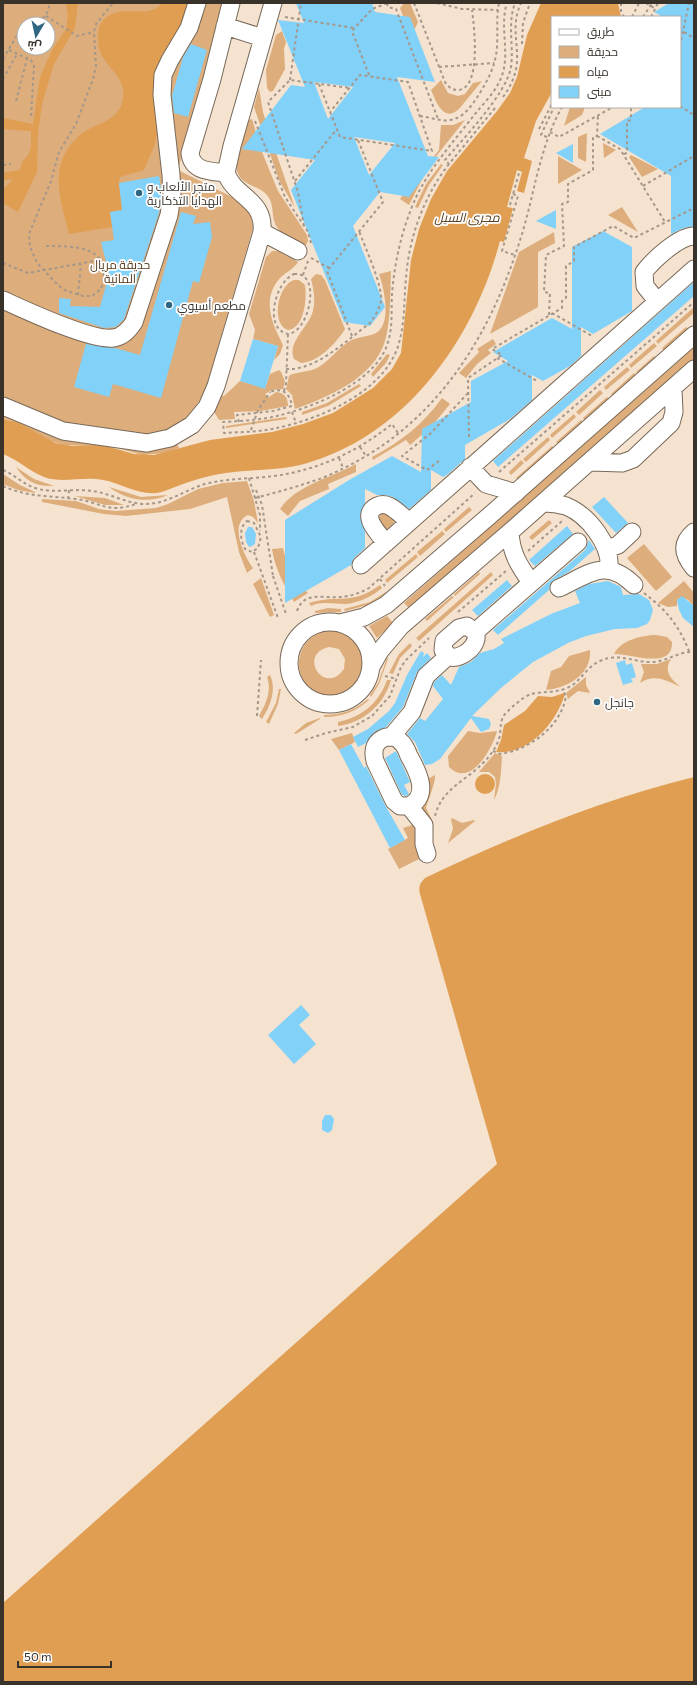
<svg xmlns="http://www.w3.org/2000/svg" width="697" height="1685" viewBox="0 0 697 1685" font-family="Commissioner,Cairo,sans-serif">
	<rect width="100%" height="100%" fill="#f5e3d0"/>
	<path fill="#ddad7b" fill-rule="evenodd" d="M3 3H226L178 170 242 202 251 216 253 228 203 398H201L191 415 170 430 179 448 166 453 142 455 114 447 64 445 46 440 9 420 3 419ZM24 24H48V48H24Z
		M404 3H410L418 22 411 37 400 8Z
		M282 31 286 42 284 49 285 69 273 91 270 92 267 88 266 70 276 35Z
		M441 80 448 93 458 96 465 94 473 83 482 81 459 109C444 123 436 102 431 90Z
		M259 88 263 112 272 141 295 208 279 180 254 107Z
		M570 107H585L582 115 564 126Z
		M252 119 262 152 278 191 307 235 308 241 306 245C297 241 283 237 277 227 270 217 276 203 265 193 256 185 241 185 237 171 235 159 246 132 249 120Z
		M465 120 430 164 409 205 400 199 439 150 441 125H453Z
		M587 133 586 162 578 158V137Z
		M603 143 616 150 604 158Z
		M631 155 658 169 642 177 629 157Z
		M558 156 582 170 558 184Z
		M441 164 443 165 429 185 418 208 415 207 426 184Z
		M622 207 638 232 608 215Z
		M554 232 555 243 538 252V307L490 334 519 252Z
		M272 251H278L298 262C294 269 286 272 280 278 261 300 272 323 283 345L280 354 274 360 278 346 253 339 255 330 249 314 266 257Z
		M391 271C390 294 391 320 385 341 374 378 328 397 295 409L292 395 286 389 289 376C291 373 307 372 315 369 329 362 336 350 348 342 356 337 366 337 374 334 393 326 384 288 379 274Z
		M316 274 321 275 325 280 345 329C336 343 319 362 301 363L294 359C287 343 307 328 312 314 316 302 314 291 311 279Z
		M294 280H299L305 285C307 297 305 328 288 330 270 324 278 285 294 280Z
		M694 307V313L658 344 656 341Z
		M686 327 689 329 664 351 662 348Z
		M493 339 496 344 488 350 491 353 477 364 466 378 459 373 479 352 477 349Z
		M654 343 657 346 631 368 629 365Z
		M694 347V359L410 609 404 603Z
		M387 354 390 355 386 363 373 377 371 374Z
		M654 356 656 358 638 374 636 372Z
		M627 367 630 370 606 390 604 387Z
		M279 370 281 372 285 381 283 389 272 390 265 394 269 397 276 392C285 393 288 398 288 406L261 411 234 412 235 419 219 420 213 410 218 405 220 395 224 396 240 381 265 388 270 374Z
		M634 373 636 376 613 396 611 394Z
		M359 384 361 386 328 406 302 415V412L327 403Z
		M600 390 603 393 579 415 576 412Z
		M607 397 609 399 585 421 583 418Z
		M442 398 450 404 432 426 410 445 406 440 373 460 372 457C401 442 423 424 442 398Z
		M574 414 576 417 552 438 550 435Z
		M286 417 287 419 226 428V426Z
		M581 420 583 422 558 444 556 442Z
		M548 437 550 440 526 462 523 459Z
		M552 446 554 448 518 480 516 478Z
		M521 460 524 463 511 475 509 472Z
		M356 464V472L328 484 329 489 300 501 288 516 280 509C296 485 331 478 356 464Z
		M16 467 34 479 54 486C37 487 25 481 16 467Z
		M3 474 20 485 35 492V493L18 490 3 484Z
		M247 481 254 501 258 523 253 517 248 515C228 524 245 557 253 568L247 573 239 552 227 497 190 509 126 516 104 514 42 502V499L76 501 99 509 115 511 156 508 168 504 198 489 223 483Z
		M109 487 141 497 168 495C147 504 127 500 109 487Z
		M75 496 105 498 124 505H105Z
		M469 507 472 510 446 532 444 529Z
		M378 521a8 8 0 1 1 16 0a8 8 0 1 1-16 0Z
		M549 520 552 523 532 540 529 537Z
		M442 531 445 534 420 556 417 552Z
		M644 544 672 577 656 591 627 558Z
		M283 548C286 564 296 582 308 593L294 602C284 585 275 569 272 549Z
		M416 554 418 557 387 583 385 580Z
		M479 572 480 574 455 596 454 594Z
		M491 572 493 575 419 641 416 638Z
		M261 578 274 615 270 617 253 584Z
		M684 581 694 593V606L688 600 682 597 677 600V606L668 607 658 603Z
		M380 585 382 588C371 597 359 603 345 604 332 604 322 601 311 606L309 603C338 594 351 606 380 585Z
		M386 592 387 594 372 604 345 611 344 609 370 602Z
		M452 596 454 597 427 621 425 619Z
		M328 608 341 609V612L315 613V611Z
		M387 616 393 623 377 638 369 626Z
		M328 630C372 631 375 691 334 695 292 698 285 640 328 630ZM329 647 339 649 345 659 344 669C324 697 297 654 329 647Z
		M656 635 667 637 672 642C673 671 630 653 614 654 620 641 641 635 656 635Z
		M410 643 412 646 400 658 393 674 389 673 399 654Z
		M590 650C592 674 568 688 546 690L551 671 561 667 569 656Z
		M387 658 388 659 379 684 371 697 370 695 378 683Z
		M671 659C663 671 671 680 681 687 667 681 655 673 640 683L644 672 641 664H657Z
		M270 675C277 690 270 706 262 719L259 716C266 704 272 691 267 677Z
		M586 677V685L590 693 578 691 568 699 566 693Z
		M387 680H391C384 705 363 723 338 726V722C362 717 379 703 387 680Z
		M279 689H281L278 704 269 724 266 722 276 703Z
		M368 699 369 700C355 712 342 717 324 717V715C341 715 355 710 368 699Z
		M320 718V719L296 734 294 733 306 723Z
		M468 731 480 733 497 731C493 748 470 789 449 767L448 756Z
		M352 733 355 742 339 750 331 739Z
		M495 753 502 756C501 771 501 787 494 800L496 784 495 777 489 772H479Z
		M435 775C436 781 428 801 426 808L432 820 431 827 419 807 426 780Z
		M452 818 462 823 474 820 475 821 448 843 453 829 451 819Z
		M415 824 423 857 399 869 388 849 408 838 403 828Z"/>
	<path fill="#e09e52" d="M66 3H78L75 28 54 64 42 104 38 133 37 172 18 212 3 203V190L13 179 3 180V173L20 170 22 162 28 155 31 148V131L3 129V118L33 124 40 77 52 50 66 29 68 16Z
		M162 3H192L159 122 155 144 144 170 120 177 119 183 122 210 110 212 112 227 69 234C65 216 57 194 59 174 60 157 72 139 87 130 104 121 120 119 123 98 127 72 98 67 98 39 98 33 98 27 102 22 118 0 148 22 162 3Z
		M541 3H618L621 17H552V92L536 121 524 158 532 161 524 193 517 191 522 172 517 170 507 207 513 208 504 242 500 241C474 339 406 436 304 464 278 471 252 469 226 473 209 475 191 481 175 487 169 489 163 492 157 493 137 495 121 483 103 480 82 476 63 484 44 477 29 471 18 460 3 454V419L19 423 55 443 72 446 103 445 134 454 154 455 210 440 272 432 303 424 333 413 373 388 392 369 401 353 411 260 419 229 431 199 447 171 497 111 510 93 517 77 527 35Z
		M564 693 565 694C556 723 529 755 496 752L501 740 504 725 525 711 538 696 552 697Z
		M475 784a10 10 0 1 1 20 0a10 10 0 1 1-20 0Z
		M694 777V1682H3V1603L497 1164 420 894C418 887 420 883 425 878 511 837 600 800 694 777Z"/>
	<path fill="#81d1f9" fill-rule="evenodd" d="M296 3H372L375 12 410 17 435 82 397 77 428 156 439 157 409 197 380 192 353 226 385 307 370 326 344 322 291 190 315 160 242 149 291 85 305 87 278 20 304 23ZM314 82 353 87 328 119ZM354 137 395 143 369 175Z
		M669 3H694V226L684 228 671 234V176L600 134 645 107H680V17H663L654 12Z
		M191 44 207 50 188 117 174 113 172 96 183 57Z
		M573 144V163L556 153Z
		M159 176 162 194 159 213 124 319 116 327 104 328 59 313V298L71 299 70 306 100 307 109 274 101 242 114 240 110 212 122 210 119 183Z
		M556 210V229L536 221Z
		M181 212 196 216 193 224 210 222 212 237 199 283 193 281 161 398 113 384 109 397 74 387 86 344 115 348 140 355Z
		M603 231 632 247V311L593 334 581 327V356L570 366 543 381 532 375V400L510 419 465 445V459L448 474 443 477 431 470V490L409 509 393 497 385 495H377L365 489V503L360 515 365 532V548L354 558 351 565 285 603V520L349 480 392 456 421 472 422 429 471 402V381L508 361 493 352 552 318 572 329V247Z
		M694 282V296L498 467 493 461Z
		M253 339 278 346 265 389 240 381Z
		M604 497 628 523 616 533 592 507Z
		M567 526 573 534 535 566 529 560Z
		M248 527H252L256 534 255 544 252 546 249 547 246 542 245 533Z
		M589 540 595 549 570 571 551 582 549 590 498 635 493 630 585 550Z
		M507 580 512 586 478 616 472 610Z
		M608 581 621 587 623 595 639 594 649 600 653 610 650 620 647 624 637 628 615 629 586 636 568 643 533 662 501 688 472 716 489 719 491 724 489 729 481 732 471 718 440 759 432 764 425 765 415 742 407 734 420 718 425 721 443 699 433 686 434 682 442 675 451 685 459 667 471 662 480 653 494 649 504 643 501 639 551 614 580 603 575 591 589 584Z
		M682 596 694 606V627L683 618 679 610 677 600Z
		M421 651 424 653 423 657 427 653 431 658 417 672 403 707 386 727 374 732 366 743 358 747 353 737 368 729 389 711 395 703 407 675Z
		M625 660 626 665 632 663 636 677 631 679 633 682 623 685 616 663Z
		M351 744 364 768 366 766 385 805 405 840 390 848 339 750Z
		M396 751 410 782 404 785 409 794 406 796 402 795 385 758Z
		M301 1005 310 1015 299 1025 316 1044 294 1064 268 1035Z
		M325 1115H331L334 1119 332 1130 328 1133 322 1130V1121Z"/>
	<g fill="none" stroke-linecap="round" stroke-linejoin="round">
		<defs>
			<path id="minor" d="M225 26 263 38
				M226 173C211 171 192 172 190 153L212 79 231 3
				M262 232 298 251
				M3 300C25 310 91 341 113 338 123 337 129 330 134 322L169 215 172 195 171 175 162 95 163 75 170 60 189 28 197 3
				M657 301 645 286 644 272C653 260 679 236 694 236
				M3 406 63 431 147 443 170 438 192 425 207 407 216 386 262 232C265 199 235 198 226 173L232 146 273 3
				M590 462 622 463 633 459 671 423 674 412 673 389
				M470 467 486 484 516 493
				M544 503C551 503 559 504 566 506 588 515 612 545 609 570
				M510 532C511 553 519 566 531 582
				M694 532C680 544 683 555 694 568
				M386 543C379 534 359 515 377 506 381 504 385 504 389 506 396 509 403 517 409 522
				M607 549 618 545 632 532
				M361 565 694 269
				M559 588C589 574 606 557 634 585
				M289 663a41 41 0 1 1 82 0a41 41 0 1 1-82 0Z
				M340 623 364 617 386 605 488 517 694 335
				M467 626 475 632C481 644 462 660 450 657L443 650 444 641 459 628Z
				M475 632 578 542
				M372 665 380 651 401 626 510 532 694 369
				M386 737C392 737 397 737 401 742 405 745 407 751 409 756 417 770 431 796 409 806H400L394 801 375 761C372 749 375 741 386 737Z
				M391 737 412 712 426 676 448 656
				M409 806 424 825V844L427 854"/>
		</defs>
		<use href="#minor" stroke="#786958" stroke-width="19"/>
		<path stroke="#a5978a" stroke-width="2" stroke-dasharray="3 3" stroke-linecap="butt" d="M387 3 388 7 396 9 438 119
			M414 3 445 82C448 87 452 90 458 90 482 89 474 25 472 10
			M437 3 462 9 498 10
			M621 3V11L624 17
			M646 3 656 9
			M46 16 77 36 94 32
			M285 17 354 28
			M632 17 639 3
			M643 17 652 3
			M651 17 658 3
			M32 24 46 16 50 3
			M684 32 694 38
			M522 44 523 23 530 3
			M680 46 689 3
			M9 50 31 60 34 66 31 118
			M3 59 16 37 24 29
			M439 67 494 63
			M369 75 352 31 372 9 388 3
			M3 79 17 54
			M290 80 301 3
			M319 84 340 137 432 151 408 82 360 75 330 112
			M503 97C511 86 516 75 517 62 518 40 511 25 521 3
			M16 101 27 59
			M680 106 694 115
			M495 108 449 164 445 160C463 139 507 93 511 67 514 45 507 25 515 3
			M420 116C430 117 441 122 450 120 462 118 468 110 474 102 486 84 496 67 497 46 498 31 496 18 499 3
			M255 121 285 197 308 232 311 243
			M539 129 552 104
			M550 132 559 137 613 107
			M597 136 620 149 665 222
			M547 137 541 135 554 107
			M624 154 627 153V121L631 120V107
			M449 164C424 196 409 237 406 278 404 298 405 319 400 339 389 391 319 420 272 429 256 432 240 432 224 433L223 422C241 421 259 420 277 416 314 407 377 382 388 342 393 327 391 310 392 294 394 267 400 238 410 212 423 175 451 145 475 114 484 103 496 91 501 78 511 54 499 27 507 3
			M3 165 11 164
			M295 181 337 129
			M643 186 694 156
			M513 194 518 196 502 251 515 255
			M510 205 519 173
			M304 226 298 192 268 102 290 80 350 88
			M46 246C76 246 115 246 101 289L92 296H83L64 290 57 284 37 263 30 247 29 234 51 181 59 152 76 124 93 79 96 66 94 32 96 24 113 3
			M311 258 329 268
			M3 263 28 273 100 260
			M294 274C322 271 310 332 288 334 263 329 275 282 294 274Z
			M303 275 308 261
			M78 295 81 264
			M552 313 592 336
			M549 315 550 293 544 292 546 255 564 246 562 204 568 202V184L593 170V137L597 136 598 115
			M352 336 327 271 383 202 358 140
			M497 358 537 381
			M286 369C316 371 347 340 370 323 375 316 379 310 381 301 383 286 365 247 359 231
			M284 391 286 383 288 334
			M292 412 296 423
			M239 422 237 415 273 411 292 406C290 394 283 387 270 392
			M469 437 468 378 502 355 492 349 562 308V301L566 298V266L574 261V247L613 226 634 238 694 208
			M360 447 366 456
			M339 458 343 468
			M439 461 427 470 402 456 431 433 468 393
			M3 470C15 475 23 484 35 488 53 494 73 488 92 491 110 493 127 504 145 504 167 504 185 490 205 484 228 478 251 479 274 476 319 470 358 451 392 424L398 433
			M499 472 694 302
			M249 478 260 515V531
			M3 486C26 497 51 496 76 499 101 502 107 514 136 504
			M255 498C278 492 300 486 322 478 431 434 489 342 522 234 535 191 540 146 562 107
			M68 499 69 490
			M247 521 254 523 261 537 258 548 252 552 245 549C240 540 239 527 247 521Z
			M528 551 562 521
			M254 552 278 618
			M273 576 286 614
			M380 579 385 586
			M644 593C667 611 678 624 689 651
			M297 611C304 590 325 599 341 597 351 596 360 593 369 588L475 493
			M458 612 506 571
			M385 676 397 679
			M257 716 261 660
			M305 740 326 733 353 727 372 716 390 696 401 667 406 660 429 638
			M493 751 500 754C529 750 561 727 566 696L562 689
			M435 816C442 788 466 781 483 763 491 755 498 745 500 735 501 726 500 718 507 712 513 706 523 697 531 694 543 691 555 693 567 688 581 682 586 667 600 661 620 652 634 663 653 662 668 661 679 651 694 652"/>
		<use href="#minor" stroke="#fff" stroke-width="17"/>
		<path stroke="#a5978a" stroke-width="2" stroke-dasharray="3 3" stroke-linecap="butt" d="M251 430 258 410 270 392
			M256 490 262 505 273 576"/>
	</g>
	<g fill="#2f6681" stroke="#fff" stroke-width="1.5">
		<circle cx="139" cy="193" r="4"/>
		<circle cx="169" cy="305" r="4"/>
		<circle cx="597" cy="702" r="4"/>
	</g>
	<g text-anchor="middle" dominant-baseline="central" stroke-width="3.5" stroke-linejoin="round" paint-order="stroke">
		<g font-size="12" fill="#39322b" stroke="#fff" text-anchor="start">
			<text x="147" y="186">متجر الألعاب و<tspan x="147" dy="14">الهدايا التذكارية</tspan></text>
			<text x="177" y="305">مطعم أسيوي</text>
			<text x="605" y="702">جانجل</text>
		</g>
		<g font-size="12" fill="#543919" stroke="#fff">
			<text x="120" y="264">حديقة مريال<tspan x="120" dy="14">المائية</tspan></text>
		</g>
		<g font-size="13" font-style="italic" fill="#5a3e1f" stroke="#fff">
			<text x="467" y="217">مجرى السيل</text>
		</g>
	</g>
	<rect width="697" height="1685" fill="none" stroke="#39322b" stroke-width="8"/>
	<rect x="551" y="16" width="130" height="92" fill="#ffffff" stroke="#b0adaa"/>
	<rect x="559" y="29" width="20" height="6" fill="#ffffff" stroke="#b0adaa"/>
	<text x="587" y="36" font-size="12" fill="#39322b">طريق</text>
	<rect x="559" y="46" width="20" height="12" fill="#ddad7b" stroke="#b0adaa"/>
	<text x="587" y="56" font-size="12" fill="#39322b">حديقة</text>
	<rect x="559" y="66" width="20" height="12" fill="#e09e52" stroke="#b0adaa"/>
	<text x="587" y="76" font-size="12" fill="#39322b">مياه</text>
	<rect x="559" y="86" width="20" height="12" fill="#81d1f9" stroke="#b0adaa"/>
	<text x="587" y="96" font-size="12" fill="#39322b">مبنى</text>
	<g transform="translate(36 36) rotate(189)"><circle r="19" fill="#ffffff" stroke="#b0adaa"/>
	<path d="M0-3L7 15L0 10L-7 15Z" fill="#2f6681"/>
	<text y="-6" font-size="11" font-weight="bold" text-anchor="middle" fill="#39322b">ش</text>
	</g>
	<path d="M18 1661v6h93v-6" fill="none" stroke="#39322b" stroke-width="2"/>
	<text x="24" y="1661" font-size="12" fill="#39322b" stroke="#ffffff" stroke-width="3" paint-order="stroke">50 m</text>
</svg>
